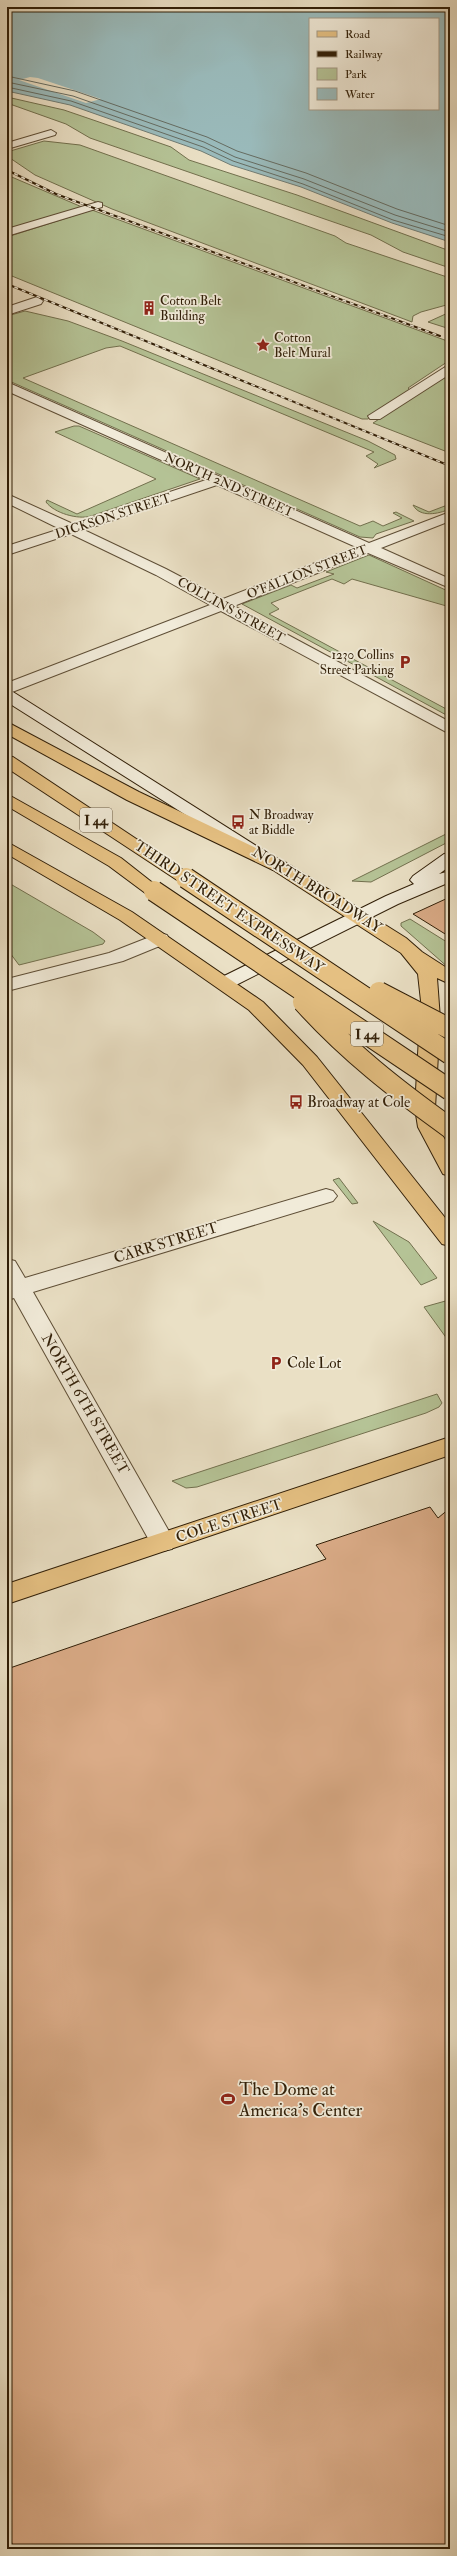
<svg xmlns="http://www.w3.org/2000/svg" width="457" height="2556" viewBox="0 0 457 2556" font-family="'IM FELL Double Pica',serif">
	<rect width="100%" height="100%" fill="#eae0c5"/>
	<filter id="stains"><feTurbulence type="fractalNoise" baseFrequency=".005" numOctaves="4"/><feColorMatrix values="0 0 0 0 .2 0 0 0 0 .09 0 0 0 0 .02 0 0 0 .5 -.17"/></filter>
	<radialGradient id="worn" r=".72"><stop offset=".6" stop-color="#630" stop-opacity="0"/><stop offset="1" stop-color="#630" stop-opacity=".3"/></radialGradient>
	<path fill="#b5c396" stroke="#72704e" d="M7 97 64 110 99 122 171 147 189 160 297 195 450 251V268L403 252 371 235 90 138 66 124 7 103Z
		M44 141 80 145 335 236 346 243 450 278V304L421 312 413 316 412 322 112 209 35 175 7 156V152Z
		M7 175 82 207 7 230Z
		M92 210 450 342V360L408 388 410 390 368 419H362L7 274V237Z
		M25 311 68 321 122 341 368 441 395 455 396 459 374 468 378 464 366 456 374 452 120 346 106 348 23 378 360 526 373 521 383 526 402 518 393 513 396 512 414 521 376 534 373 538 360 537 7 380V316Z
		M450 312V329L428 322Z
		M450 374V453L373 423Z
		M74 426H79L200 479 91 516C78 520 54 513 46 502L47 500 77 514 156 479 55 432Z
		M450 504V509C438 514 420 518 413 505L429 512Z
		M369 555 450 592V607L352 579 344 584 332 579 271 603 279 609 269 614 450 711V717L242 604 291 585 297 588 334 574 326 572Z
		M450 832V841L371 882 352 881Z
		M7 882 93 932 105 941 103 944 19 965 7 949Z
		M410 919 450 944V969L401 926V923Z
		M339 1178 358 1203 352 1204 333 1180Z
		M373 1221 409 1242 437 1278 421 1285Z
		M449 1300H450V1343L424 1307Z
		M437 1394 442 1403 439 1407 426 1413 197 1487 186 1488 172 1481Z"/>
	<path fill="#9abbbc" stroke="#707c74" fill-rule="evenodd" d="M7 7H450V242L392 223 301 187 231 165 201 151 70 105 7 91ZM310 19H438V109H310Z"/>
	<path fill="#eae0c5" d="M30 77 38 78 101 99 86 103 19 80Z"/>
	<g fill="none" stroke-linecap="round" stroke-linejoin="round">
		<path stroke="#656c62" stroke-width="1" d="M7 76 75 91 207 137 237 151 306 173 397 209 450 226
			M7 82 73 96 204 142 235 157 304 179 395 215 450 232
			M7 87 71 101 203 147 233 161 303 184 393 220 450 237"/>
	</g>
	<path fill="#dbac88" stroke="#301e07" d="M450 897V937L413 914Z
		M430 1507 438 1518 450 1508V2549H14L7 2530V1669L326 1559 316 1545Z"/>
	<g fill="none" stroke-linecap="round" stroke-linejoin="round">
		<defs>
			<path id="street" d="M51 130 56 133 55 135 7 149V143Z
				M98 202 102 203V207L7 236V229Z
				M37 297 43 301 41 304 7 315V307Z
				M450 364V374L380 419H370L368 416Z
				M7 382 369 543 450 512V521L381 548 450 579V588L368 553 234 606 450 722V734L221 611 7 694V683L210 605 156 575 71 534 7 555V546L60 529 7 503V494L73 524 206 480 7 391ZM217 485 356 547 223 599 166 569 84 530Z
				M160 933 167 935 169 939 167 943 123 961 7 991V979L109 953Z
				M326 1189 333 1191 337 1196 333 1201 33 1292 175 1542 172 1549 163 1551 154 1549 14 1298 7 1300V1259L15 1261 25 1278Z"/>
			<path id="secondary" d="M7 690 13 692 269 854 266 858H254L7 702Z
				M450 853V866L439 874 450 871V882L398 904 232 987H218L216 983 218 979 386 896 414 884 410 880 413 876 444 854Z"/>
			<path id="primary" d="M7 842 132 912 263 1002 317 1057 450 1224V1246L442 1244 303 1065 249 1010 120 920 7 854Z
				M279 861 285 862 406 938 422 952 450 970V984L437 978 440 1019 435 1108 438 1127 450 1149V1176L443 1174 418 1127 415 1108 421 1001 418 974 401 953 273 870 270 866 273 862Z
				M450 1437V1455L7 1604V1584Z"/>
			<path id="highway" d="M7 722 139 792 285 862 288 866 285 870H273L127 800 7 734Z
				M7 756 13 757 195 878 192 882H180L7 768Z
				M7 794 121 858 163 891 160 895H148L109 866 7 806Z"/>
		</defs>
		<use href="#street" stroke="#5e4e36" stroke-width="2"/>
		<use href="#secondary" stroke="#301e07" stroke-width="2"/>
		<use href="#primary" stroke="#301e07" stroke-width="2"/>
		<use href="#highway" stroke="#301e07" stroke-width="2"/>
		<use href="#street" fill="#f1ebd9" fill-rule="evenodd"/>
		<use href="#secondary" fill="#f1ebd9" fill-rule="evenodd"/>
		<use href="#primary" fill="#e5c082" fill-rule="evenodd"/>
		<use href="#highway" fill="#e5c082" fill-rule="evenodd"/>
		<defs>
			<path id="rail" d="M7 170 56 194 440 336
				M7 284 450 466"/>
		</defs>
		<use href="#rail" stroke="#301e07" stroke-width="2"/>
		<use href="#rail" stroke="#f1ebd9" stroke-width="1.5" stroke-dasharray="4" stroke-linecap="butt"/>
		<defs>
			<path id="highway-bridge" d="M186 878 450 1054
				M154 891 450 1090
				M379 992 450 1029
				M303 1002C347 1051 397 1090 450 1128"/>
		</defs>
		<use href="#highway-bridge" stroke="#301e07" stroke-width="22" stroke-linecap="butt"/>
		<use href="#highway-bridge" stroke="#e5c082" stroke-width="20"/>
	</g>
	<defs>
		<symbol id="building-bare" viewBox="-9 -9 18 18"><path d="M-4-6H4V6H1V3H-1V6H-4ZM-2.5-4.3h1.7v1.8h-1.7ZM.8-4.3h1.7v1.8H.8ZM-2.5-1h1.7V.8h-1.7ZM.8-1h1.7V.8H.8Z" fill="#8f2418" stroke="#f1ebd9" stroke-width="2.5" paint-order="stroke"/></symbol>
		<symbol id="sight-bare" viewBox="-9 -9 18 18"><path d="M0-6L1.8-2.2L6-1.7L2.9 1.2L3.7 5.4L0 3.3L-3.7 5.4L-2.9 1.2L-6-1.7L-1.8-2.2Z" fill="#8f2418" stroke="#f1ebd9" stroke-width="2.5" paint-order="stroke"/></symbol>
		<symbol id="parking-bare" viewBox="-9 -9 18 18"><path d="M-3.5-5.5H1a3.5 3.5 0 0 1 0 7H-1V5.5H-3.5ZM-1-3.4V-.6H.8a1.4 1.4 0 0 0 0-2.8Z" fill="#8f2418" stroke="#f1ebd9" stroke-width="2.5" paint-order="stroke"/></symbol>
		<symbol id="bus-bare" viewBox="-9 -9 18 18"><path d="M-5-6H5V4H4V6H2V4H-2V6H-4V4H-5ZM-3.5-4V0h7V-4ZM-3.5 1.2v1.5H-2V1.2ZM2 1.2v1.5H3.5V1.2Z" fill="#8f2418" stroke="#f1ebd9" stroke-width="2.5" paint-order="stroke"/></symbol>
		<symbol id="stadium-bare" viewBox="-9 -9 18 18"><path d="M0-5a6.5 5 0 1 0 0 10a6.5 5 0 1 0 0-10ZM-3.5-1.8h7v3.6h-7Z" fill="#8f2418" stroke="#f1ebd9" stroke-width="2.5" paint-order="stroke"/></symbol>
	</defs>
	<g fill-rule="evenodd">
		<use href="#building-bare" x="139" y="298" width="20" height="20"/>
		<use href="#sight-bare" x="253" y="335" width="20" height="20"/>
		<use href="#parking-bare" x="395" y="652" width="20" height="20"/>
		<use href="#bus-bare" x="228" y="812" width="20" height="20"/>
		<use href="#bus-bare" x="286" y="1092" width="20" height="20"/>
		<use href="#parking-bare" x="266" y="1353" width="20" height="20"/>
		<use href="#stadium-bare" x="218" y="2089" width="20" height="20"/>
	</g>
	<g text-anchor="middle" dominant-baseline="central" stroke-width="3.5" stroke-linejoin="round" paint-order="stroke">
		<g font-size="13" fill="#301e07" stroke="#f1ebd9" text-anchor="start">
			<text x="160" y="301">Cotton Belt<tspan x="160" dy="15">Building</tspan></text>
			<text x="274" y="338">Cotton<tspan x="274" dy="15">Belt Mural</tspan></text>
			<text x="394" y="655" text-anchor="end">1230 Collins<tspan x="394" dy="15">Street Parking</tspan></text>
			<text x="249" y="815">N Broadway<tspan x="249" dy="15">at Biddle</tspan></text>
		</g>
		<g font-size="13" fill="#301e07" stroke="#f1ebd9">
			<text transform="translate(229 485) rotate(24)">NORTH 2ND STREET</text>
			<text transform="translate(113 516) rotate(-18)">DICKSON STREET</text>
			<text transform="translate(307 572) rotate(-21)">O'FALLON STREET</text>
			<text transform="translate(231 610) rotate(29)">COLLINS STREET</text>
		</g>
		<g fill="#f1ebd9" stroke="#6a5c46" stroke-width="1">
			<rect x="80" y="808" width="32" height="24" rx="3"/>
			<rect x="351" y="1022" width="32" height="24" rx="3"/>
		</g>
		<g font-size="14" font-weight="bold" fill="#301e07">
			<text x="96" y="820">I 44</text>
			<text x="367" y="1034">I 44</text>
		</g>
		<g font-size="15" fill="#301e07" stroke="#f1ebd9">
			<text transform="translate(317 890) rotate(32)">NORTH BROADWAY</text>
			<text transform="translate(229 907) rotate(34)">THIRD STREET EXPRESSWAY</text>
			<text transform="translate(166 1243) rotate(-17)">CARR STREET</text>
			<text transform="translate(85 1404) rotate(60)">NORTH 6TH STREET</text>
			<text transform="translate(229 1521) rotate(-18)">COLE STREET</text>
		</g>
		<g font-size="15" fill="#301e07" stroke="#f1ebd9" text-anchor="start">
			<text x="307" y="1102">Broadway at Cole</text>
			<text x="287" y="1363">Cole Lot</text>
		</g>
		<g font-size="18" fill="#301e07" stroke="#f1ebd9" text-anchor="start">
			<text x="239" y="2089">The Dome at<tspan x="239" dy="21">America's Center</tspan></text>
		</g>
	</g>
	<rect width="457" height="2556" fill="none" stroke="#eae0c5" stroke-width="24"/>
	<rect x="8" y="8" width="441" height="2540" fill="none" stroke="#301e07" stroke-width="2"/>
	<rect x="12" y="12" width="433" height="2532" fill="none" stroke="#301e07"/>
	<rect x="309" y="18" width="130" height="92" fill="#f1ebd9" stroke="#a49985"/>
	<rect x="317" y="31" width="20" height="6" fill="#e5c082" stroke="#a49985"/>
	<text x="345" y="38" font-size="12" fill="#301e07">Road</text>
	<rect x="317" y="51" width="20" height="6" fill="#301e07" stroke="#a49985"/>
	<text x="345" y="58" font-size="12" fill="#301e07">Railway</text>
	<rect x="317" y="68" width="20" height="12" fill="#b5c396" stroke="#a49985"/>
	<text x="345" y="78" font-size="12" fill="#301e07">Park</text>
	<rect x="317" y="88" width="20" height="12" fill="#9abbbc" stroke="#a49985"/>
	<text x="345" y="98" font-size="12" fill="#301e07">Water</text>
	<rect width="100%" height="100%" filter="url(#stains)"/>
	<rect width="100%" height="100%" fill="url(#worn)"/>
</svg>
